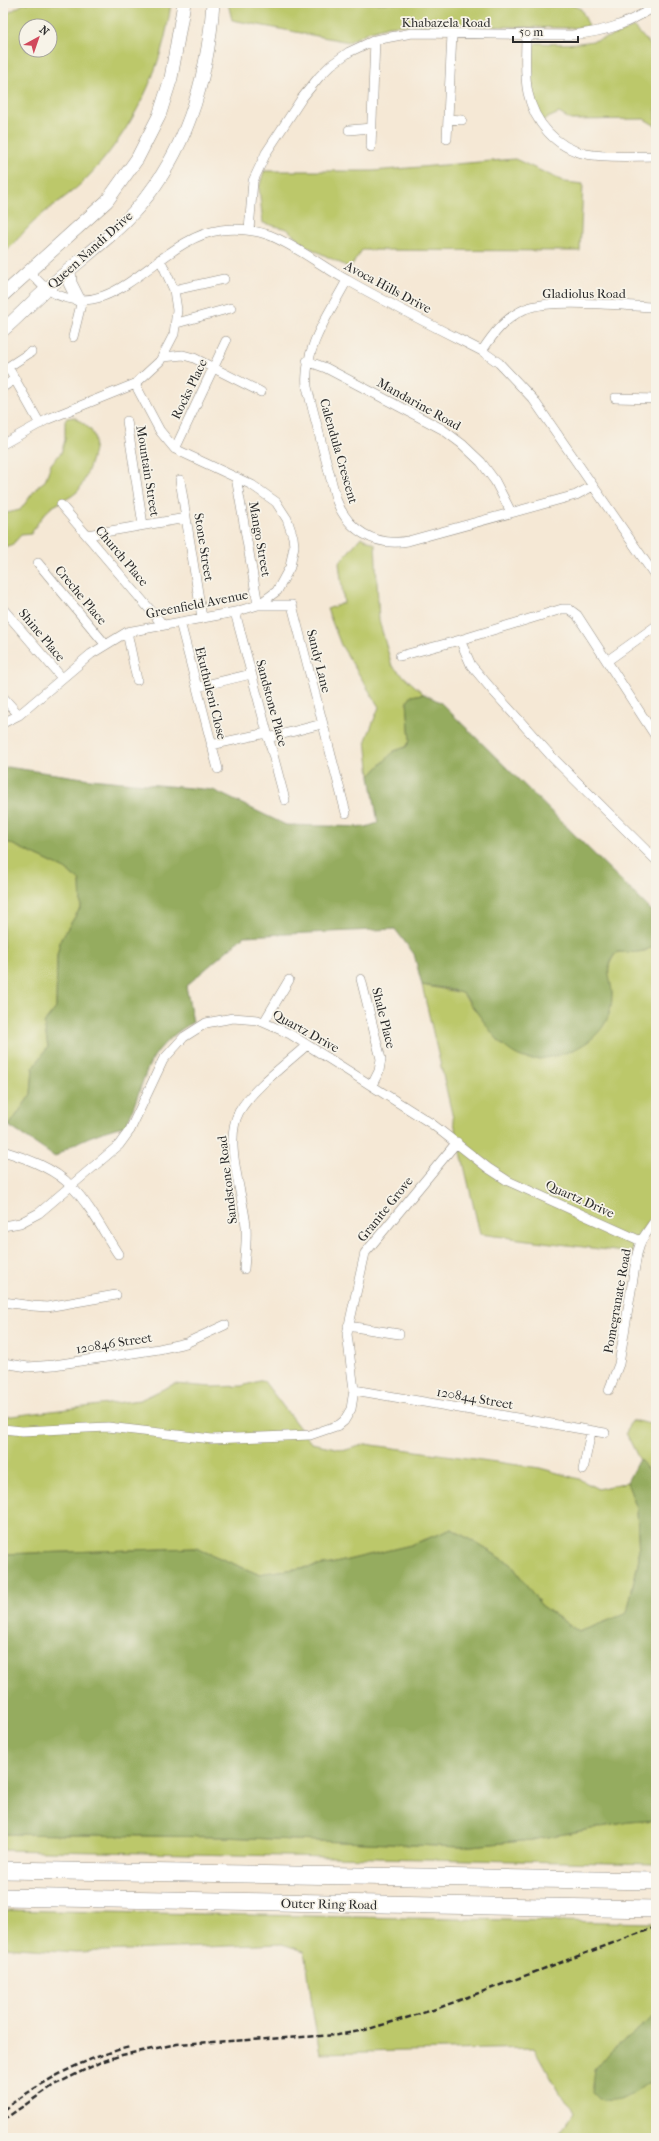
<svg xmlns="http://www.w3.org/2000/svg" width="659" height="2141" viewBox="0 0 659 2141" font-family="'IM FELL French Canon',serif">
	<rect width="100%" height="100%" fill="#f7f3e8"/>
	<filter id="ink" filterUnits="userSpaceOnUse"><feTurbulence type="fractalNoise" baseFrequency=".025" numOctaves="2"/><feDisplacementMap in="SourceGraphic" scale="8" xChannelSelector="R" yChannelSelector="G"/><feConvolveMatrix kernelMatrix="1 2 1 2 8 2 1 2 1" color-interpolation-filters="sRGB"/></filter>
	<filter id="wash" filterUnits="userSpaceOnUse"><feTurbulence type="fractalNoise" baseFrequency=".012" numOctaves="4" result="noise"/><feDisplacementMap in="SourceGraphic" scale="16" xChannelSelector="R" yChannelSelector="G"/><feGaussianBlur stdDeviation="0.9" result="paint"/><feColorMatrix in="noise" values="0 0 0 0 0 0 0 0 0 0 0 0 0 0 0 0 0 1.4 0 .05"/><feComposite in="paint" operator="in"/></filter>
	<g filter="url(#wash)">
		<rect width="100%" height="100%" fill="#f5e8d5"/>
		<path fill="#bcc86a" stroke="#747a4a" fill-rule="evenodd" d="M25 3H171C163 70 132 132 85 180 73 192 59 201 45 212 30 224 16 241 3 255V16ZM26 26H50V50H26Z
			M228 3H567L581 9 589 26 573 28 409 25 388 26 368 32 349 42 232 20Z
			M634 27 656 51V126L644 119 571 120 559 113 541 121 529 88V50L536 43C575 45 597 44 634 27Z
			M515 159 565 182 583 184 580 251 362 250 350 268 306 246 287 229 263 223 259 188 264 171H373Z
			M74 417C81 422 91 427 94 436 98 446 85 483 78 491 71 498 60 502 52 507 43 514 37 524 31 534L21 535 12 545 3 547V514L20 510 38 486 45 481 51 464 61 453 65 440V421L67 418Z
			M361 537 375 544 379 620 392 666 424 694 411 696 407 701 410 741 406 747 394 751 370 776 366 740 379 707 341 645 327 609 344 603 339 563Z
			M3 840 65 869 80 881 81 907 61 939 57 955 56 1009 44 1023 48 1047 33 1068 31 1094 9 1126 3 1119Z
			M656 943V1211L639 1234 631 1253 480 1234 422 985 462 993 502 1045 612 994C609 976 604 967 617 952L645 951Z
			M263 1380 311 1443 346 1450 365 1444 540 1468 579 1479 598 1489 627 1482 637 1509 639 1558 627 1614 579 1632 541 1605 511 1564 452 1529 411 1545 331 1564 258 1574 196 1548 3 1554V1417L140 1400 174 1384 212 1387 242 1386Z
			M631 1420 656 1425V1479L639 1459 626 1433Z
			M656 1820V1864L3 1850V1834L224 1837 461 1847 532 1840 628 1822Z
			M3 1910 656 1923V2015L650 2082 656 2079V2138H556L575 2112 572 2106 559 2093 534 2048 320 2053 313 2014 306 1957 304 1951 282 1944 76 1952 3 1947Z"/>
		<path fill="#95ac5e" stroke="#606c44" d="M424 694 440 702 656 915V943C646 955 631 952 617 952 602 969 612 976 612 995 612 1037 575 1054 539 1059 508 1063 489 1028 473 1007 470 1003 466 995 461 993 450 988 434 987 422 985L414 954 395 929 244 936 186 986 193 1022C140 1054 149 1076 126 1125 98 1133 78 1139 55 1157L9 1126 31 1094 33 1068 48 1047 44 1023 56 1008 57 955 61 939 81 907 80 881 65 869 3 840V769L7 767 90 779 213 790 286 825 366 827 378 823 370 776 394 751 406 747 410 741 407 701 411 696Z
			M639 1459 656 1479V1820L628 1822 532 1840 461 1847 224 1837 3 1834V1554L196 1548 258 1574 331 1564 411 1545 452 1529 511 1564 541 1605 579 1632 627 1613 639 1558 637 1509 627 1482Z
			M656 2015V2079C633 2090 625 2105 598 2099L592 2093 595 2070 611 2051Z"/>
	</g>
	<g filter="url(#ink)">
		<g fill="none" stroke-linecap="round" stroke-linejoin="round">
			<defs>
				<path id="minor" d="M526 35C526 54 524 75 528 93 534 122 556 148 586 154 606 158 634 156 656 156
					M448 119 462 120
					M349 130 371 128
					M447 139 452 34
					M371 147 375 40
					M249 230 253 181 266 153 302 98 319 77 331 65 349 52 375 40 412 33 572 35C608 31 625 25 656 6
					M28 271C35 277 41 285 48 290 115 330 157 238 221 230 236 228 254 230 269 235 297 246 321 266 347 280 391 305 437 328 482 351L499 363 533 399 656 577
					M347 280C330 313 303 348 307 387L336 499C347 530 375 547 408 541L576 495 593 486
					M174 290 224 279
					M177 323 231 308
					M73 337 82 300
					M482 351C493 334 505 318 525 309 551 298 625 306 656 307
					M31 352 8 367 40 424
					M163 357 183 355 194 358 261 392
					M307 361 326 368 442 429 462 444 481 462 495 481 511 512
					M3 387 15 379
					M615 398 656 399
					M127 421 143 525
					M3 444 48 419 135 384 160 361 174 334 177 310 174 290 160 259
					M175 449 226 341
					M236 477 258 605H292L346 813
					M180 480 202 618
					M61 505 163 625
					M87 535 186 518
					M38 563 105 644
					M3 609 62 678
					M235 612 285 800
					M180 622 218 769
					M127 632 137 680
					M460 640 471 665 494 692 553 758 656 860
					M400 656 460 640 562 609H569L577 615 656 737
					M607 661 656 626
					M197 687 251 674
					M3 697 19 715
					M3 723 19 715 91 654 127 632 235 612 258 605 277 591 290 567 294 546 293 537 287 519 276 502 252 485 175 449 160 431 135 384
					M268 738 322 724
					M211 745 266 733
					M361 979 381 1059 379 1071 372 1085
					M264 1022 289 980
					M3 1151C26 1158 54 1168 71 1186 90 1205 103 1231 118 1254
					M3 1226 20 1223 39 1213 119 1145 130 1130 163 1060 184 1037 206 1023 233 1018 258 1020 290 1034 432 1124 488 1168 508 1181 641 1241
					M244 1269C245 1255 247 1241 246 1226 243 1193 223 1142 239 1112 252 1089 287 1063 307 1045
					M3 1302 33 1306 47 1307 116 1295
					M348 1326 399 1334
					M3 1363 28 1367 54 1365 159 1349 186 1343 225 1325
					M354 1390 605 1433
					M609 1390 619 1364 637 1254 641 1241 656 1219
					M3 1429 22 1431 108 1427 212 1439 310 1435 339 1425 344 1421 351 1409 354 1390 347 1334 365 1253 457 1142
					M583 1470 591 1432"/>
				<path id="secondary" d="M69 270 70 283 78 299
					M3 295 107 201 137 159 159 116 171 78 184 3
					M3 330C18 317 32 302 47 289 78 261 113 237 140 205 188 148 208 76 213 3"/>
				<path id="motorway" d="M3 1870 656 1881
					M3 1897 656 1909"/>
			</defs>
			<use href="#minor" stroke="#908a80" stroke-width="10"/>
			<use href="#secondary" stroke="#908a80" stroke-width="14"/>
			<use href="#motorway" stroke="#908a80" stroke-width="18"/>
			<use href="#minor" stroke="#fff" stroke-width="9"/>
			<use href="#secondary" stroke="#fff" stroke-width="13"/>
			<use href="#motorway" stroke="#fff" stroke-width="17"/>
			<path stroke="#2b2b2b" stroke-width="2.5" stroke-dasharray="6 3" stroke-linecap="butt" d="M3 2110C41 2082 83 2058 130 2047
				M3 2120 54 2085 101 2062 122 2055 177 2044 338 2035 365 2030 433 2010 656 1927"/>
		</g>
	</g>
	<g text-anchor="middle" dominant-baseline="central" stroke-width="3.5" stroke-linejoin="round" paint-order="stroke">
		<g font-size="13" fill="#2b2b2b" stroke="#f7f3e8">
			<text x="446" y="22">Khabazela Road</text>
			<text transform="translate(90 250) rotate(-42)">Queen Nandi Drive</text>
			<text transform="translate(388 287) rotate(28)">Avoca Hills Drive</text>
			<text x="584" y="293">Gladiolus Road</text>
			<text transform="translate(189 389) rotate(-64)">Rocks Place</text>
			<text transform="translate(419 404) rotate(29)">Mandarine Road</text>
			<text transform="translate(339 451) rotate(74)">Calendula Crescent</text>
			<text transform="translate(148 471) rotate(81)">Mountain Street</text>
			<text transform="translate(260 539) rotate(80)">Mango Street</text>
			<text transform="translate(204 547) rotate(81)">Stone Street</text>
			<text transform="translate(122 556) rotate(50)">Church Place</text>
			<text transform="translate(81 595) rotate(50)">Creche Place</text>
			<text transform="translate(197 604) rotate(-11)">Greenfield Avenue</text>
			<text transform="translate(42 635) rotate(50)">Shine Place</text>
			<text transform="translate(319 661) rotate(76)">Sandy Lane</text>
			<text transform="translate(211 693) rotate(76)">Ekuthuleni Close</text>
			<text transform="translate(272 703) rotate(75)">Sandstone Place</text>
			<text transform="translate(384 1018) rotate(76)">Shale Place</text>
			<text transform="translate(306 1031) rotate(29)">Quartz Drive</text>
			<text transform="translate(227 1180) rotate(-97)">Sandstone Road</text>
			<text transform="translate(580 1199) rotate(24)">Quartz Drive</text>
			<text transform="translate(385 1209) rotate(-51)">Granite Grove</text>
			<text transform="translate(617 1301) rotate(-80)">Pomegranate Road</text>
			<text transform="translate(114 1343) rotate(-9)">120846 Street</text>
			<text transform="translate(475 1398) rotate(10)">120844 Street</text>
			<text transform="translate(329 1904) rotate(1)">Outer Ring Road</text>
		</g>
	</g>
	<rect width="659" height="2141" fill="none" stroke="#f7f3e8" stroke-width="16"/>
	<g transform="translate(38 38) rotate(40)"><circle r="19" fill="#f7f3e8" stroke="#a5a39c"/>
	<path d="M0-3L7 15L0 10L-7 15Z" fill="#d1495b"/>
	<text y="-6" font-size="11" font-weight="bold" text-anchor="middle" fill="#2b2b2b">N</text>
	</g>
	<path d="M513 36v6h65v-6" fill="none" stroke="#2b2b2b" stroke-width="2"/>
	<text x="519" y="36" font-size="12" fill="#2b2b2b" stroke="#f7f3e8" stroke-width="3" paint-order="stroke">50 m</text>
</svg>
